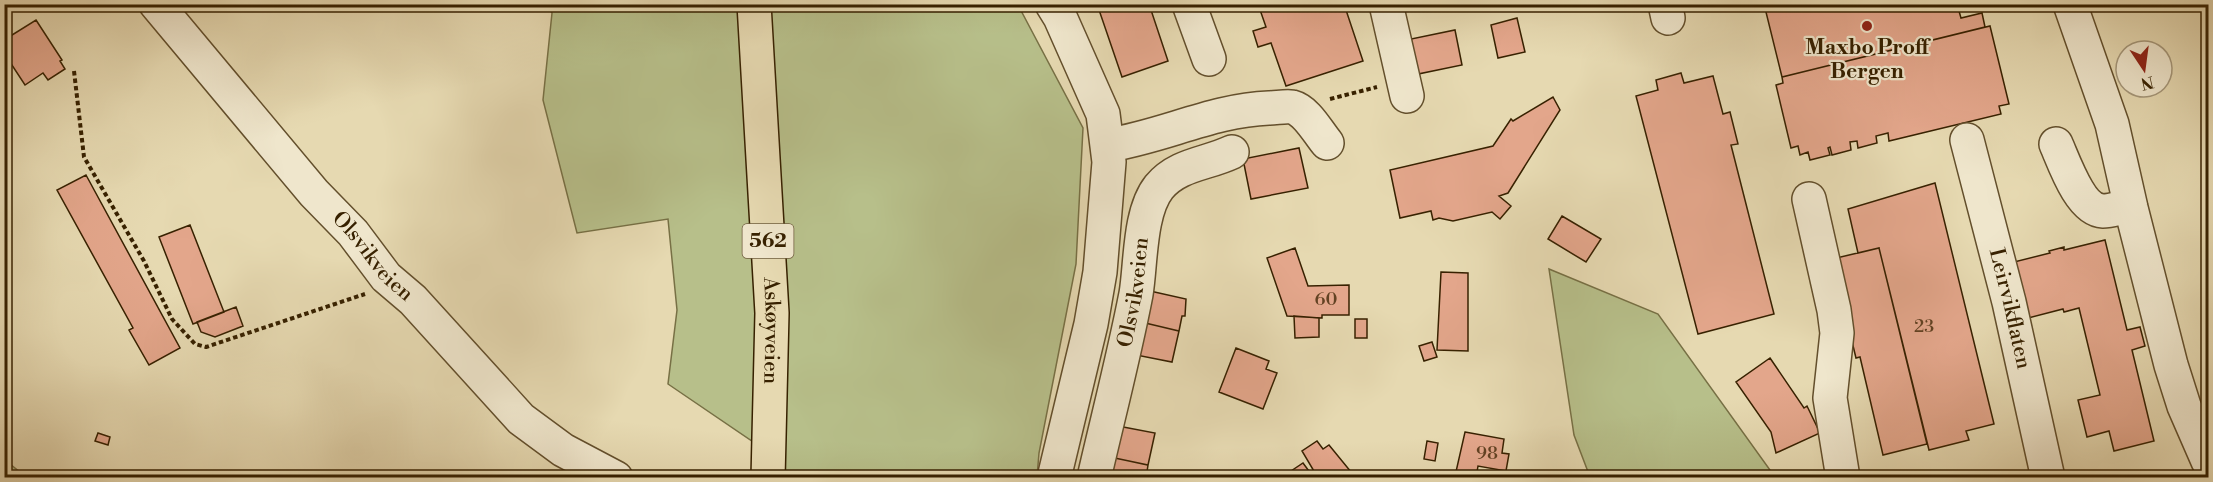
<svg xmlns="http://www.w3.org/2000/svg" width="2213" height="482" viewBox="0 0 2213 482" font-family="'Libre Bodoni',serif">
	<rect width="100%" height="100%" fill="#e6d9b1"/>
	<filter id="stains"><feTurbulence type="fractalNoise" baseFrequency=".00333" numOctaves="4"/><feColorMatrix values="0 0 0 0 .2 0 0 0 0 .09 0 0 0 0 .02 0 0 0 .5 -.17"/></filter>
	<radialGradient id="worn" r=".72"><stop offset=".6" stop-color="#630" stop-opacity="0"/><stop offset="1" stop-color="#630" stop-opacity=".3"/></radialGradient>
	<path fill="#b7bf8a" stroke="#777045" stroke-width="1.5" d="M547 5H1018L1083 128 1076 264 1039 453 1037 477H762L759 446 668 384 677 310 668 219 577 233 543 100 552 13Z
		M1549 269 1658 314 1775 477H1590L1574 435Z
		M4 460H5L26 477H5Z"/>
	<path fill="#e3a68b" stroke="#372100" stroke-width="1.5" d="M1097 4H1149L1168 61 1122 77Z
		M1258 4H1344L1363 61 1286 86 1271 43 1258 47 1253 31 1266 27Z
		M1764 4H1957L1961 18 1982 13 1985 27 1782 77Z
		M1517 18 1525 52 1498 58 1491 25Z
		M36 20 62 60 60 61 65 69 48 80 43 73 25 85 4 53V40Z
		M1990 26 2009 104 1999 106 2001 114 1889 141 1888 133 1876 136 1877 143 1858 148 1857 141 1850 142 1851 150 1832 155 1830 147 1828 148 1830 155 1810 160 1808 152 1800 155 1798 146 1791 148 1776 85 1783 83 1782 77Z
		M1455 30 1462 65 1418 74 1411 39Z
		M1681 73 1684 83 1713 76 1723 114 1730 112 1738 144 1731 145 1774 314 1698 334 1636 96 1658 90 1656 80Z
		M1553 97 1560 110 1508 193 1499 196 1511 206 1500 219 1492 212 1453 221 1439 218 1433 220 1431 211 1400 218 1390 170 1493 146 1511 119 1513 121Z
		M1299 148 1308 188 1251 199 1243 159Z
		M86 175 180 348 149 365 129 330 133 328 57 190Z
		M1935 183 1994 424 1966 431 1969 440 1929 450 1879 248 1858 253 1848 209Z
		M1562 216 1601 239 1586 262 1548 239Z
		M190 225 224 312 193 324 159 237Z
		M2105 240 2127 330 2140 327 2145 346 2132 350 2154 441 2114 451 2109 431 2087 437 2078 400 2100 395 2079 308 2064 312 2063 309 2020 320 2006 264 2050 253 2049 251 2064 247V250Z
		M1295 248 1308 286 1349 285V315H1322V318L1287 316 1267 258Z
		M1879 248 1927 444 1883 455 1860 357 1856 358 1832 259Z
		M1441 272 1468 273V351L1437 350Z
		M1150 291 1186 299 1185 316H1182L1179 331 1141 322Z
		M236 307 243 326 215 337 201 332 197 322Z
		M1294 316 1319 318V337L1295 338Z
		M1355 319H1367V338H1355Z
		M1141 322 1179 331 1172 362 1136 355Z
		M1432 342 1437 357 1424 361 1419 346Z
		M1236 348 1269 361 1266 369 1277 373 1263 409 1219 392Z
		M1770 358 1804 408 1807 406 1820 433 1776 453 1771 432 1736 382Z
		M1118 426 1155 433 1148 465 1110 457Z
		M1465 432 1504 439 1502 453 1509 454 1506 471 1478 466 1476 478 1455 476Z
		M98 433 110 437 108 445 95 441Z
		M1317 441 1323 449 1329 445 1356 478H1318L1302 451Z
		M1427 441 1438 443 1435 461 1424 459Z
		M1110 457 1148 465 1146 478H1108Z
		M1303 463 1314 478 1282 477Z"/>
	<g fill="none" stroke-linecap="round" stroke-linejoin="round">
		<defs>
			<g id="minor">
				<path id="s1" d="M156 4 314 193 353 233 386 277 413 300 521 419 563 450 616 478"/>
				<path d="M1052 4 1060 17 1103 114 1109 162 1100 272 1091 324 1054 478"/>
				<path d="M1189 4 1209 59"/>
				<path d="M1386 4 1407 96"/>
				<path d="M1665 4 1668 18"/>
				<path d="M2070 4 2112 124 2131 208 2171 365 2184 406 2208 461"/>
				<path id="s2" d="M1967 140 2009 302 2048 478"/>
				<path d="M2056 144C2064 162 2080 210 2103 211 2111 211 2122 207 2130 206"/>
				<path d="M1108 145C1162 137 1213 110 1269 108 1276 108 1285 106 1292 107 1307 111 1317 131 1327 143"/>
				<path d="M1809 199 1834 310 1837 333 1830 398 1843 478"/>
				<path id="s3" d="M1094 478C1108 417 1124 356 1136 294 1141 264 1139 212 1159 187 1178 164 1207 164 1232 152"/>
			</g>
			<g id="major">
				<path id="s4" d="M754 4 772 313 768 478"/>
			</g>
		</defs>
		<use href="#minor" stroke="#634f2c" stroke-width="36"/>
		<use href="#major" stroke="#372100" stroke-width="36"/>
		<path stroke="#372100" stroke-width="4" stroke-dasharray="4.5 3" stroke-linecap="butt" d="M74 71 84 157 144 261 172 319 195 344 206 347 365 294
			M1330 99 1377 87"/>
		<use href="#minor" stroke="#efe6cc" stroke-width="33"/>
		<use href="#major" stroke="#e6d9b1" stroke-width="33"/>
	</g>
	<circle fill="#8f2418" stroke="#efe6cc" stroke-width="2" cx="1867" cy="26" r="6"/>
	<g text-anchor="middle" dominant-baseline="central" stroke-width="4.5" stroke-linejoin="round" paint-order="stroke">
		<g font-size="18" fill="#624223">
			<text x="1326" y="299">60</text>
			<text x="1924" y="326">23</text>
			<text x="1487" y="453">98</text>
		</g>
		<rect fill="#efe6cc" stroke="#6e5c3d" stroke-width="1.5" x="742.5" y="224" width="51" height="34" rx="4.5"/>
		<g font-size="20" font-weight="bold" fill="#372100">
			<text x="768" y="241">562</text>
		</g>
		<g font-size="21" font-weight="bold" fill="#372100" stroke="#efe6cc">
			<text x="1867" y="48">Maxbo Proff<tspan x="1867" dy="24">Bergen</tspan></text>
		</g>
		<g font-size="21" fill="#372100" stroke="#efe6cc">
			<text stroke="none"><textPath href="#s1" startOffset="333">Olsvikveien</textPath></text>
			<text stroke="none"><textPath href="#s3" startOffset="190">Olsvikveien</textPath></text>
			<text stroke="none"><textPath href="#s2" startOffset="174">Leirvikflaten</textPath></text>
			<text stroke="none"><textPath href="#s4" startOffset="327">Askøyveien</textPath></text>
		</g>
	</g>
	<rect width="2213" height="482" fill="none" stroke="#e6d9b1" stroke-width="24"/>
	<rect x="6" y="6" width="2201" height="470" fill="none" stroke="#372100" stroke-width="3"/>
	<rect x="12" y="12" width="2189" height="458" fill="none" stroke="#372100" stroke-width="1.5"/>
	<g transform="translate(2144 69) rotate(167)"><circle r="28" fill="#efe6cc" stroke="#a5977a" stroke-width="1.5"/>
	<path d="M0-4.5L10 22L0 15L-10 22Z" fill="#8f2418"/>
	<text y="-9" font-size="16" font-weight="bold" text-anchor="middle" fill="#372100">N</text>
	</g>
	<rect width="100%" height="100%" filter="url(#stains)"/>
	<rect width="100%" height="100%" fill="url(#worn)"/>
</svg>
